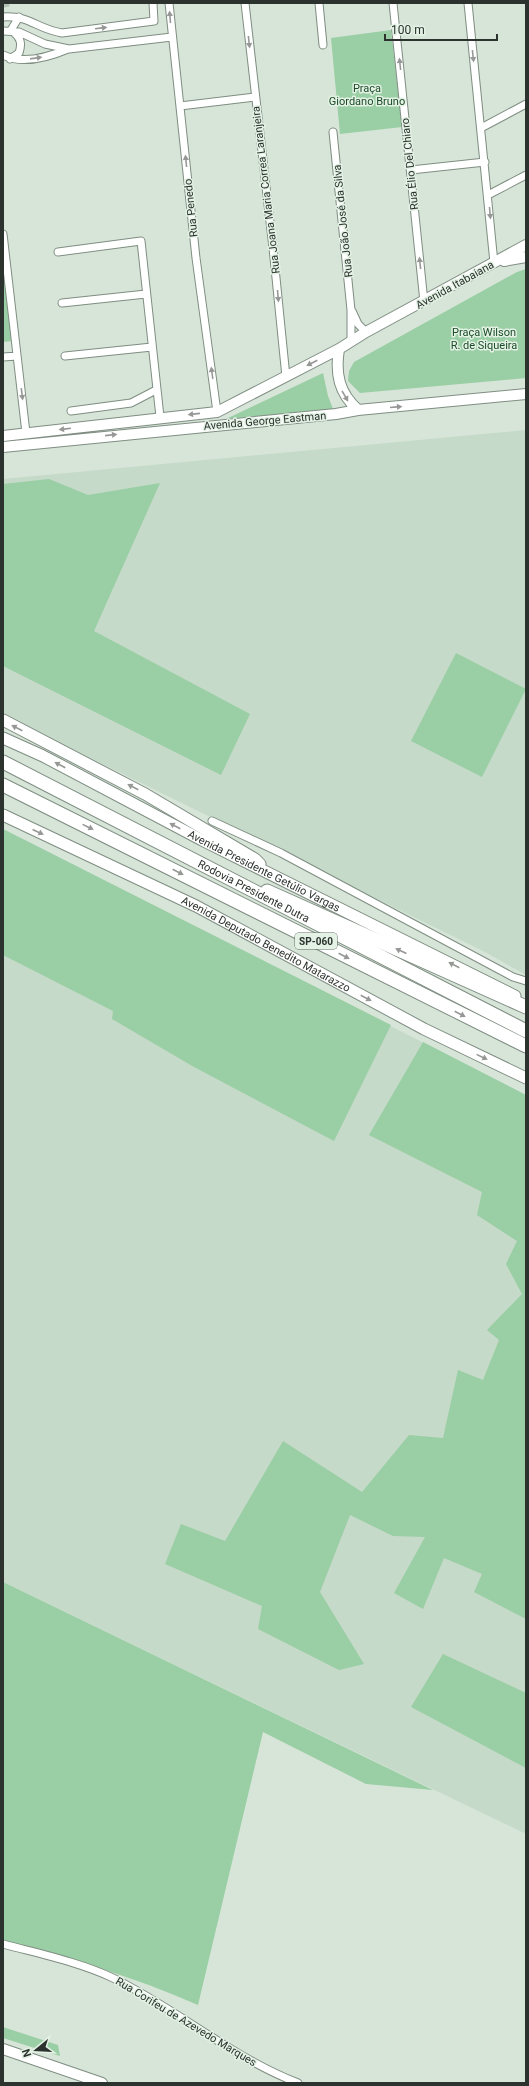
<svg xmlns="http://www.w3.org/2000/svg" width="529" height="2086" viewBox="0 0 529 2086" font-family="Roboto,sans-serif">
	<rect width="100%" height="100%" fill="#d6e5d8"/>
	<path fill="#c5dac8" d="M526 430V975L485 952 3 715V479Z
		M3 829 526 1095V1834L3 1582Z"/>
	<path fill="#9acea4" d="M391 30 402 127 340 134 331 38Z
		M3 266 12 341 3 342Z
		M526 269V378L360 393 348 381 349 371 354 362 517 272Z
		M323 373 328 396 333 409 226 419Z
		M49 479 88 495 160 483 94 631 250 714 221 775 3 666V484Z
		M456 653 526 689 482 777 411 741Z
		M3 829 391 1025 334 1141 194 1067 112 1019 113 1011 3 955Z
		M423 1042 526 1095V1619L474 1592 482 1574 444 1558 423 1609 394 1593 425 1537 393 1536 350 1515 320 1592 364 1664 339 1670 258 1629 262 1606 165 1564 181 1524 225 1541 283 1441 362 1492 409 1435 443 1438 458 1370 483 1380 499 1340 487 1330 522 1294 506 1264 517 1241 477 1215 482 1192 369 1135Z
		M3 1582 433 1790 366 1784 263 1732 198 2005C135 1977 69 1958 3 1940Z
		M443 1654 526 1693V1768L411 1707Z
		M3 2027 58 2045 60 2056 3 2038Z"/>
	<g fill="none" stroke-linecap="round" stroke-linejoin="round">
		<path stroke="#b4c1b6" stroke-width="7" stroke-dasharray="7 3.5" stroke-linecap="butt" d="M3 4 9 3"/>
		<defs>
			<path id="street" d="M169 3 196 258 217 412
				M245 3 273 248 286 377
				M319 3 323 45
				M393 3 424 302
				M468 3 494 263
				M3 17C29 15 37 29 62 33L154 21 153 3
				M11 30 19 17
				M3 31 19 32 45 44 69 49 172 37
				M3 55C23 65 49 57 68 49
				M10 59 19 53C22 44 21 38 13 32
				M180 106 255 97
				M481 128 526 104
				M333 132 351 310V341
				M411 170 485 162
				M488 195 526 175
				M3 234 26 433
				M58 252 141 241 160 417
				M62 303 146 294
				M352 311 358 324 366 332
				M65 356 152 347
				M3 357 17 356
				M71 411 131 403 156 390
				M212 821 281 853 513 977 526 981
				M3 1944C40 1954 79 1962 113 1978 177 2009 231 2057 298 2083"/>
			<path id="secondary" d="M504 261 526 257
				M339 349C335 374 339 393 358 410
				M3 436 217 412 339 349 366 332 526 245
				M3 447 336 414 358 410 526 394
				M3 2049 102 2083"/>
			<g id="primary">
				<path d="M3 720 145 794 255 859 260 864"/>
				<path id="s1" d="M3 738 43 756 202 840 515 996"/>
				<path id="s2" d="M3 815 196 906 424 1029 526 1078"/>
			</g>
			<g id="highway">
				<path id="s3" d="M3 762 526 1031"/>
				<path d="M3 785 526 1046"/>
				<path d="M267 891 526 1007"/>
			</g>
		</defs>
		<use href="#street" stroke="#7f8d82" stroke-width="9"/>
		<use href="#secondary" stroke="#7f8d82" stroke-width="12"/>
		<use href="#primary" stroke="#7f8d82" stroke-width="13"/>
		<use href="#highway" stroke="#7f8d82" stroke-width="15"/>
		<use href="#street" stroke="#fff" stroke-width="7"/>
		<use href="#secondary" stroke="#fff" stroke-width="10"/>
		<use href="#primary" stroke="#fff" stroke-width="11"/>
		<use href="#highway" stroke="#fff" stroke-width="13"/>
	</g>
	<defs><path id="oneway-solid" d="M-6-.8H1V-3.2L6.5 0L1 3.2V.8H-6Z"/></defs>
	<g fill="#969896">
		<use href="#oneway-solid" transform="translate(170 17) rotate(-95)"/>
		<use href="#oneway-solid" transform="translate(101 28) rotate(-7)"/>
		<use href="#oneway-solid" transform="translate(249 42) rotate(84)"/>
		<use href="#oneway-solid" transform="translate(473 56) rotate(84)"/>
		<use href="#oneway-solid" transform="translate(36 58) rotate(-8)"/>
		<use href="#oneway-solid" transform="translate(400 64) rotate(-96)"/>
		<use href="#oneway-solid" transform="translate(186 161) rotate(-96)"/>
		<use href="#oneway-solid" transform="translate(490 213) rotate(85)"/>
		<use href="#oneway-solid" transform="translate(420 263) rotate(-96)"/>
		<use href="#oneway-solid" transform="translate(278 296) rotate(85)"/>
		<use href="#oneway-solid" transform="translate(312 363) rotate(153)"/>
		<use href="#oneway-solid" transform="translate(212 373) rotate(-98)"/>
		<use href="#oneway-solid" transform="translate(22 394) rotate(83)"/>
		<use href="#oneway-solid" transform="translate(345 396) rotate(60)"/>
		<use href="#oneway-solid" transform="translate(396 407) rotate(-5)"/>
		<use href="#oneway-solid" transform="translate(194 414) rotate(174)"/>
		<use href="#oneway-solid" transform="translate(65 429) rotate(173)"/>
		<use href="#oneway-solid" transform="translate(111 435) rotate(-6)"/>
		<use href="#oneway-solid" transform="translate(17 728) rotate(-153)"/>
		<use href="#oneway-solid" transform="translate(60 765) rotate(-152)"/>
		<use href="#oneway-solid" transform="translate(133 787) rotate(-153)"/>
		<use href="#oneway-solid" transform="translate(175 826) rotate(-152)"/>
		<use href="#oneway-solid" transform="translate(88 827) rotate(26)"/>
		<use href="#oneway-solid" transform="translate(38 832) rotate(25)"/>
		<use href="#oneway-solid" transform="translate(178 872) rotate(27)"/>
		<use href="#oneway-solid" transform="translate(401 951) rotate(-155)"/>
		<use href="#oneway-solid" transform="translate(344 956) rotate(27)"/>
		<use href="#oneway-solid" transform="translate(454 965) rotate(-153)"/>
		<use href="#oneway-solid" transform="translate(366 998) rotate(28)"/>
		<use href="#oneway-solid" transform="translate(460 1014) rotate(27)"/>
		<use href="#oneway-solid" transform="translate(482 1057) rotate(26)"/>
	</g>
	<g text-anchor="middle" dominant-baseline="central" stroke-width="3" stroke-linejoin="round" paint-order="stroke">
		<rect fill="#e3f2e5" stroke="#636c64" stroke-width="1" x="295" y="933" width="42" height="16" rx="3"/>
		<g font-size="10" font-weight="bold" fill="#2c322d">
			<text x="316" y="941">SP-060</text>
		</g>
		<g font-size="11" fill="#1a4a27" stroke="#e3f2e5">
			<text x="367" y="88">Praça<tspan x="367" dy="13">Giordano Bruno</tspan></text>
			<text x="484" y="332">Praça Wilson<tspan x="484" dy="13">R. de Siqueira</tspan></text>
		</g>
		<g font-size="11" fill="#2c322d" stroke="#e3f2e5">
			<text transform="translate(410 164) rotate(-96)">Rua Élio Del Chiaro</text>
			<text transform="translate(266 190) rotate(-97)">Rua Joana Maria Correa Laranjeira</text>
			<text transform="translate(191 208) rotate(-96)">Rua Penedo</text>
			<text transform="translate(343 221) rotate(-96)">Rua João José da Silva</text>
			<text transform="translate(455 285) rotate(-29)">Avenida Itabaiana</text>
			<text transform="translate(265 421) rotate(-5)">Avenida George Eastman</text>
			<text stroke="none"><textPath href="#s1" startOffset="293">Avenida Presidente Getúlio Vargas</textPath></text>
			<text stroke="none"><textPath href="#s3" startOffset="282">Rodovia Presidente Dutra</textPath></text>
			<text stroke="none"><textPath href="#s2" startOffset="293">Avenida Deputado Benedito Matarazzo</textPath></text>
			<text transform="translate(186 2022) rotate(31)">Rua Corifeu de Azevedo Marques</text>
		</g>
	</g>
	<rect width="529" height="2086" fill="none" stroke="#2c322d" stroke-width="8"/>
	<g transform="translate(36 2050) rotate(252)" stroke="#e3f2e5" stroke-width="3" paint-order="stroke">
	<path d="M0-3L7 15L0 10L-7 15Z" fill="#2c322d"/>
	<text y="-6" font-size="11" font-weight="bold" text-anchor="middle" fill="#2c322d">N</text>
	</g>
	<path d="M385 34v6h112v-6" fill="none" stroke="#2c322d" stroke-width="2"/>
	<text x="391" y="34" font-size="12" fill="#2c322d" stroke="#e3f2e5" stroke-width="3" paint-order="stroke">100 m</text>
</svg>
